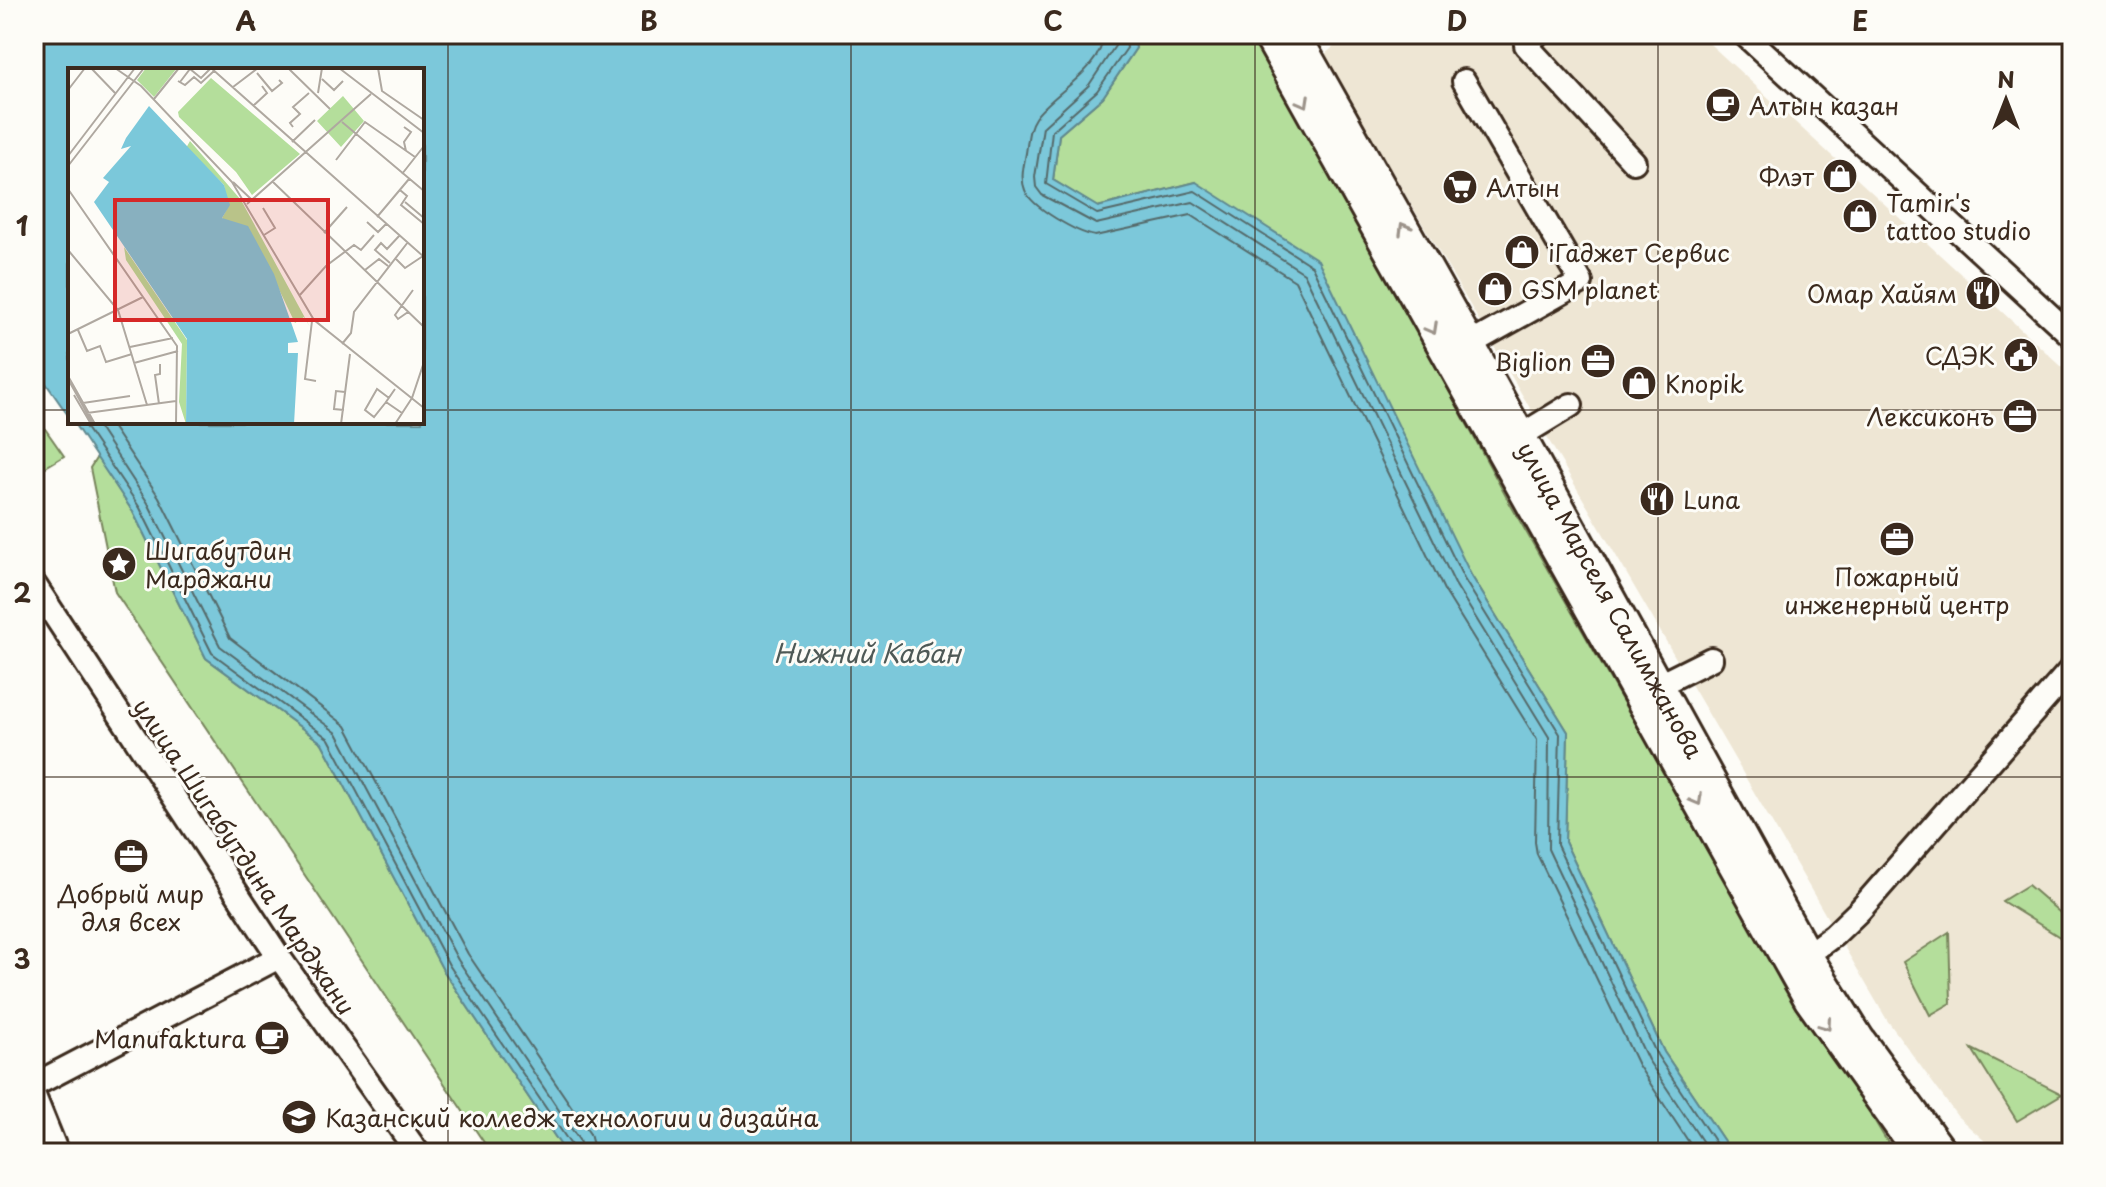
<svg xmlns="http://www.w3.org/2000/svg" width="2106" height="1187" viewBox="0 0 2106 1187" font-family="'Playpen Sans',sans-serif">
	<rect width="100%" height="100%" fill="#fdfcf7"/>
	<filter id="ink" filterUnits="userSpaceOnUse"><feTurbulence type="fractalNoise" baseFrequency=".0125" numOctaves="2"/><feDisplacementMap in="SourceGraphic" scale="16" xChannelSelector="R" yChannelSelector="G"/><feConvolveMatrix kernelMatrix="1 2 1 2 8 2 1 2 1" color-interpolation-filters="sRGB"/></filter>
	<g filter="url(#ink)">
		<path fill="#eee6d4" d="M1349 34H1699L2072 376V1153H1998L1957 1116 1887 1020 1324 55Z"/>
		<path fill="#b4de9b" stroke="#78845c" stroke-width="2" d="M1132 34H1256L1508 500 1631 716 1894 1153H1732L1664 1052 1565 842 1568 732 1471 575 1196 182 1097 207 1053 180 1059 135 1103 97 1136 48Z
			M34 413 64 456 34 474Z
			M97 457 133 512 206 658 322 743 443 970 566 1153H491L115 592 90 468Z
			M2028 885 2072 923V933L2063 939 2002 901Z
			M1949 932 1951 1003 1930 1015 1903 962Z
			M1972 1049 2062 1094 2017 1121Z"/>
		<path fill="#7bc8da" stroke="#61898f" stroke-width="2" d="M34 34H1132L1136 48 1103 97 1059 135 1053 180 1098 207 1196 182 1318 260 1471 575 1568 732 1565 842 1664 1052 1732 1153H566L443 970 322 743 206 658 133 512 73 422H422V70H70V418L34 366Z"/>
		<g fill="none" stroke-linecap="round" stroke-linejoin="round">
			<path stroke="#556969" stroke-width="2" d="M1103 34C1104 69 1052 93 1035 118 1028 128 1028 141 1026 153 1024 165 1020 178 1025 190 1031 207 1077 233 1095 236L1191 215 1295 281 1444 590 1537 740 1535 842 1537 854 1638 1065 1696 1153
				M1115 34V46L1089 85 1043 127 1035 177 1036 187 1042 195 1096 224 1193 202 1304 273 1455 584 1549 737 1548 849 1648 1060 1710 1153
				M1125 34 1127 48 1097 91 1052 131 1046 184 1097 214 1195 191 1312 266 1464 579 1560 734 1557 845 1657 1055 1722 1153
				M82 422 140 508 212 653 329 739 449 965 571 1145 572 1153
				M95 422 148 503 220 646 337 733 458 960 579 1140 583 1153
				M109 422 159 497 230 638 346 726 468 954 590 1134 595 1153"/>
			<defs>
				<path id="minor" d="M1537 34 1526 45 1634 162
					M1744 34 2072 336
					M1464 81 1581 282 1470 344
					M1520 436 1571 405
					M34 584 279 957 418 1153
					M1657 686 1711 659
					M1807 955 1834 935 1860 910 2072 668
					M34 1085 279 957
					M34 1096 57 1153"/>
				<g id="major">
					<path d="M1267 34 1809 1000 1918 1153"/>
					<path id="s1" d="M1295 34 1470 344 1807 955 1859 1038 1943 1153"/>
				</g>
			</defs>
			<use href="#minor" stroke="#3b2a1e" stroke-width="28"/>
			<use href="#major" stroke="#3b2a1e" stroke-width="34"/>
			<use href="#minor" stroke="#fdfcf7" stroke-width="22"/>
			<use href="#major" stroke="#fdfcf7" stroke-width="28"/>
		</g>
		<defs><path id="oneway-chevron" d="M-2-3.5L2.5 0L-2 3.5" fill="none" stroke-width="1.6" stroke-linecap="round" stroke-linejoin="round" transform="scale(2)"/></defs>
		<g stroke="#9c938a">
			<use href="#oneway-chevron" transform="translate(1304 102) rotate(61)"/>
			<use href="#oneway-chevron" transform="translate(1404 228) rotate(-120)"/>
			<use href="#oneway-chevron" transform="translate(1432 329) rotate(61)"/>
			<use href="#oneway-chevron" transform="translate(1697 800) rotate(61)"/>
			<use href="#oneway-chevron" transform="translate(1826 1025) rotate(55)"/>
		</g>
	</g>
	<path fill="none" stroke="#3b2a1e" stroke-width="2" stroke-opacity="0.55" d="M448 34V1153M851 34V1153M1255 34V1153M1658 34V1153M34 410H70M422 410H2072M34 777H2072"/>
	<defs>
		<symbol id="cafe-disc" viewBox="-11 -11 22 22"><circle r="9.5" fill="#3b2a1e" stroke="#fdfcf7"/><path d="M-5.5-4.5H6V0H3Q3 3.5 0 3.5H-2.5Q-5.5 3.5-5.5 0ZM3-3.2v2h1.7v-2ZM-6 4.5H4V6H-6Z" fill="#fff"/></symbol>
		<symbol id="shop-disc" viewBox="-11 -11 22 22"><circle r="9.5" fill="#3b2a1e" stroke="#fdfcf7"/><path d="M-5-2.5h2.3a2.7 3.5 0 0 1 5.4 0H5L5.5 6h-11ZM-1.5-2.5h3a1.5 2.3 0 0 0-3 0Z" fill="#fff"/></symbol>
		<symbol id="supermarket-disc" viewBox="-11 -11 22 22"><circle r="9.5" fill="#3b2a1e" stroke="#fdfcf7"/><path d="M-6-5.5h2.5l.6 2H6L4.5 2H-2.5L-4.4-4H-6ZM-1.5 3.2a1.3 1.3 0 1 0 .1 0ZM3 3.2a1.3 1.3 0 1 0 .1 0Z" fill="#fff"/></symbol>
		<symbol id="restaurant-disc" viewBox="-11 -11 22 22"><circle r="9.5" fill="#3b2a1e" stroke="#fdfcf7"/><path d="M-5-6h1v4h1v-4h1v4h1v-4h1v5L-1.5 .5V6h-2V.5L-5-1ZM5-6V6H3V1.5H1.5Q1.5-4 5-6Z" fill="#fff"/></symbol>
		<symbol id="civic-disc" viewBox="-11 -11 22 22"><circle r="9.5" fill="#3b2a1e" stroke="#fdfcf7"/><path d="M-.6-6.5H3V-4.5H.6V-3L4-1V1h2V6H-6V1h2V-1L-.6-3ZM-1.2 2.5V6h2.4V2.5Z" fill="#fff"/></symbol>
		<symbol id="office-disc" viewBox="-11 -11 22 22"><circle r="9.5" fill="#3b2a1e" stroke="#fdfcf7"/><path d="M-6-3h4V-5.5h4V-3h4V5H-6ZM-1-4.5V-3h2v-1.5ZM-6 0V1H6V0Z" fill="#fff"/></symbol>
		<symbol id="sight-disc" viewBox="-11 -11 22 22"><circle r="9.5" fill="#3b2a1e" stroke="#fdfcf7"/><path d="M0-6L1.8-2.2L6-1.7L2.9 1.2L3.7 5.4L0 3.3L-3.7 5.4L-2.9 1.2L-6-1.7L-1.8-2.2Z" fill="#fff"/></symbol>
		<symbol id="university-disc" viewBox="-11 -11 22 22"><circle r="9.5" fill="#3b2a1e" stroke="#fdfcf7"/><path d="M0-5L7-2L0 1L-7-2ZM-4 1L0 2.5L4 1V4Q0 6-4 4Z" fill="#fff"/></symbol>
	</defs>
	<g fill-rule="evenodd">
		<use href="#cafe-disc" x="1703" y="85" width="40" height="40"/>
		<use href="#shop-disc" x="1820" y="156" width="40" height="40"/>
		<use href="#supermarket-disc" x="1440" y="167" width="40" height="40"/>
		<use href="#shop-disc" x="1840" y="196" width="40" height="40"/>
		<use href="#shop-disc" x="1502" y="232" width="40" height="40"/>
		<use href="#shop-disc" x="1475" y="269" width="40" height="40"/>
		<use href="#restaurant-disc" x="1963" y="273" width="40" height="40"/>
		<use href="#civic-disc" x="2001" y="335" width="40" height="40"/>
		<use href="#office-disc" x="1578" y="341" width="40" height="40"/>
		<use href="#shop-disc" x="1619" y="363" width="40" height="40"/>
		<use href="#office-disc" x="2000" y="396" width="40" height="40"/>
		<use href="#restaurant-disc" x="1637" y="479" width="40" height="40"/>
		<use href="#office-disc" x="1877" y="519" width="40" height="40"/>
		<use href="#sight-disc" x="99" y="544" width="40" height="40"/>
		<use href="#office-disc" x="111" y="836" width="40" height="40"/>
		<use href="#cafe-disc" x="252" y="1018" width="40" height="40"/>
		<use href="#university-disc" x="279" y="1097" width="40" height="40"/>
	</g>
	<g text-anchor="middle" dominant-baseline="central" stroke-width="6" stroke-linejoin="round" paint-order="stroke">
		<g font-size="24" fill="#3b2a1e" stroke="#fdfcf7" text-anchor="start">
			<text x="1749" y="105">Алтын казан</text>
			<text x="1814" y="176" text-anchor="end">Флэт</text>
			<text x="1486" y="187">Алтын</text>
			<text x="1886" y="202">Tamir's<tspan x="1886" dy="28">tattoo studio</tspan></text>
			<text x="1548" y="252">iГаджет Сервис</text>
			<text x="1521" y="289">GSM planet</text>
			<text x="1957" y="293" text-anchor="end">Омар Хайям</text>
			<text x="1995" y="355" text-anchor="end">СДЭК</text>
			<text x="1572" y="361" text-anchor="end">Biglion</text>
			<text x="1665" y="383">Knopik</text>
			<text x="1994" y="416" text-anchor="end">Лексиконъ</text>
			<text x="1683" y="499">Luna</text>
			<text x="145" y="550">Шигабутдин<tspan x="145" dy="28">Марджани</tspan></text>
			<text x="1897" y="576" text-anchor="middle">Пожарный<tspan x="1897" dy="28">инженерный центр</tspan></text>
			<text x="131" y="893" text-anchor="middle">Добрый мир<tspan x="131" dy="28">для всех</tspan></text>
			<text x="246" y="1038" text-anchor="end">Manufaktura</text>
			<text x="325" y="1117">Казанский колледж технологии и дизайна</text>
		</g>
		<g font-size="24" fill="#3b2a1e" stroke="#fdfcf7">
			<text stroke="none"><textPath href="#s1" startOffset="648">улица Марселя Салимжанова</textPath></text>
			<text transform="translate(245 856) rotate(56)">улица Шигабутдина Марджани</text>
		</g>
		<g font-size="26" font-style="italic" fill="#4e5956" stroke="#fdfcf7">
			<text x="867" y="652">Нижний Кабан</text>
		</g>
	</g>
	<g transform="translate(68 68)">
		<rect width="356" height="356" fill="#fdfcf7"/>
		<path d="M78 0H109L86 29 69 12ZM143 10 232 86 184 127 168 104 111 49 110 44ZM275 28 296 53 273 79 249 53ZM122 73 173 132 242 259 236 249 227 255 196 190 154 150 159 141 156 117 118 80ZM56 179 119 272 118 356 111 334 114 276 58 192Z" fill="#b4de9b"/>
		<path d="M81 38 156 117 162 137 154 150 180 158 206 206 230 274 220 275V285H230L226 356H118L119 271 26 134 41 114 35 110 63 78 53 81 58 70Z" fill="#7bc8da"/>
		<path fill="none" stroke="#afa8a0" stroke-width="2" d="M23 0 48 26M47 0 73 18 164 114 246 252 356 340M143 0 356 189M220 0 262 41M271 0 356 65M310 0 314 23 356 52M189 5 204 23 214 15 211 12M254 11 266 22 275 13M110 13 117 17 126 9 133 15 146 3M112 14 122 1 133 10 143 0M165 19 190 0M0 22 17 0M250 25 254 0M86 31 111 0M185 38 199 25 194 18M274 54 356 123M225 59 222 55 232 46 225 39 241 25M336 59 343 64 336 74 338 83M224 74 247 52M0 88 67 0M268 92 297 54 347 89M0 98 76 0M334 106 356 78M165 114 183 131M205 114 356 259M0 121 109 278 108 356M332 122 339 128 333 137 356 156M337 134 356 150M179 136 303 26M195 140 207 160 196 167M309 149 341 111M299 154 310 164 318 156M256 165 279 139M0 182 50 242 79 337M327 190 337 200 355 188M322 195 307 182 313 175 319 181 332 167M297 202 311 191 320 198M231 228 258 198 286 177 293 182 306 167M340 244 330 251 327 247 345 222M244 253 237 311 248 313M10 262 19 283 32 278 38 294 64 286M0 266 75 229M274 276 283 265 286 244 340 174M62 279 105 270M66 295 110 283M0 308 27 356M0 311 25 356M327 321 318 334 334 345M6 327 23 356M344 330 356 294M318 334 306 349 297 342 309 321 321 330M15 335 62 328M91 336 87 307 92 306V296M276 342 266 341 268 323 277 324M19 345 108 333M273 356 282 286M327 356 344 330"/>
		<path fill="#d62828" fill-opacity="0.15" stroke="#d62828" stroke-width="4" d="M47 132H260V252H47Z"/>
		<rect width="356" height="356" fill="none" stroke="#3b2a1e" stroke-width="4"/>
	</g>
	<rect width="2106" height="1187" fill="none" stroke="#fdfcf7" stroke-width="88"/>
	<g transform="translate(2006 100)" stroke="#fdfcf7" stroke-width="6" paint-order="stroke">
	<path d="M0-6L14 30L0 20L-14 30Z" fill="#3b2a1e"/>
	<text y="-12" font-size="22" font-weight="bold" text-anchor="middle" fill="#3b2a1e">N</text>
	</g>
	<rect x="44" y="44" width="2018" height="1099" fill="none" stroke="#3b2a1e" stroke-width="3"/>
	<g font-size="26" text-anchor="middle" font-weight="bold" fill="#3b2a1e">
		<text x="246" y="31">A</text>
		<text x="649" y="31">B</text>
		<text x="1053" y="31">C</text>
		<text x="1457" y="31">D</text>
		<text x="1860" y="31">E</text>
		<text x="22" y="236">1</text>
		<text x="22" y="603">2</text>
		<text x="22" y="969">3</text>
	</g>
</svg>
